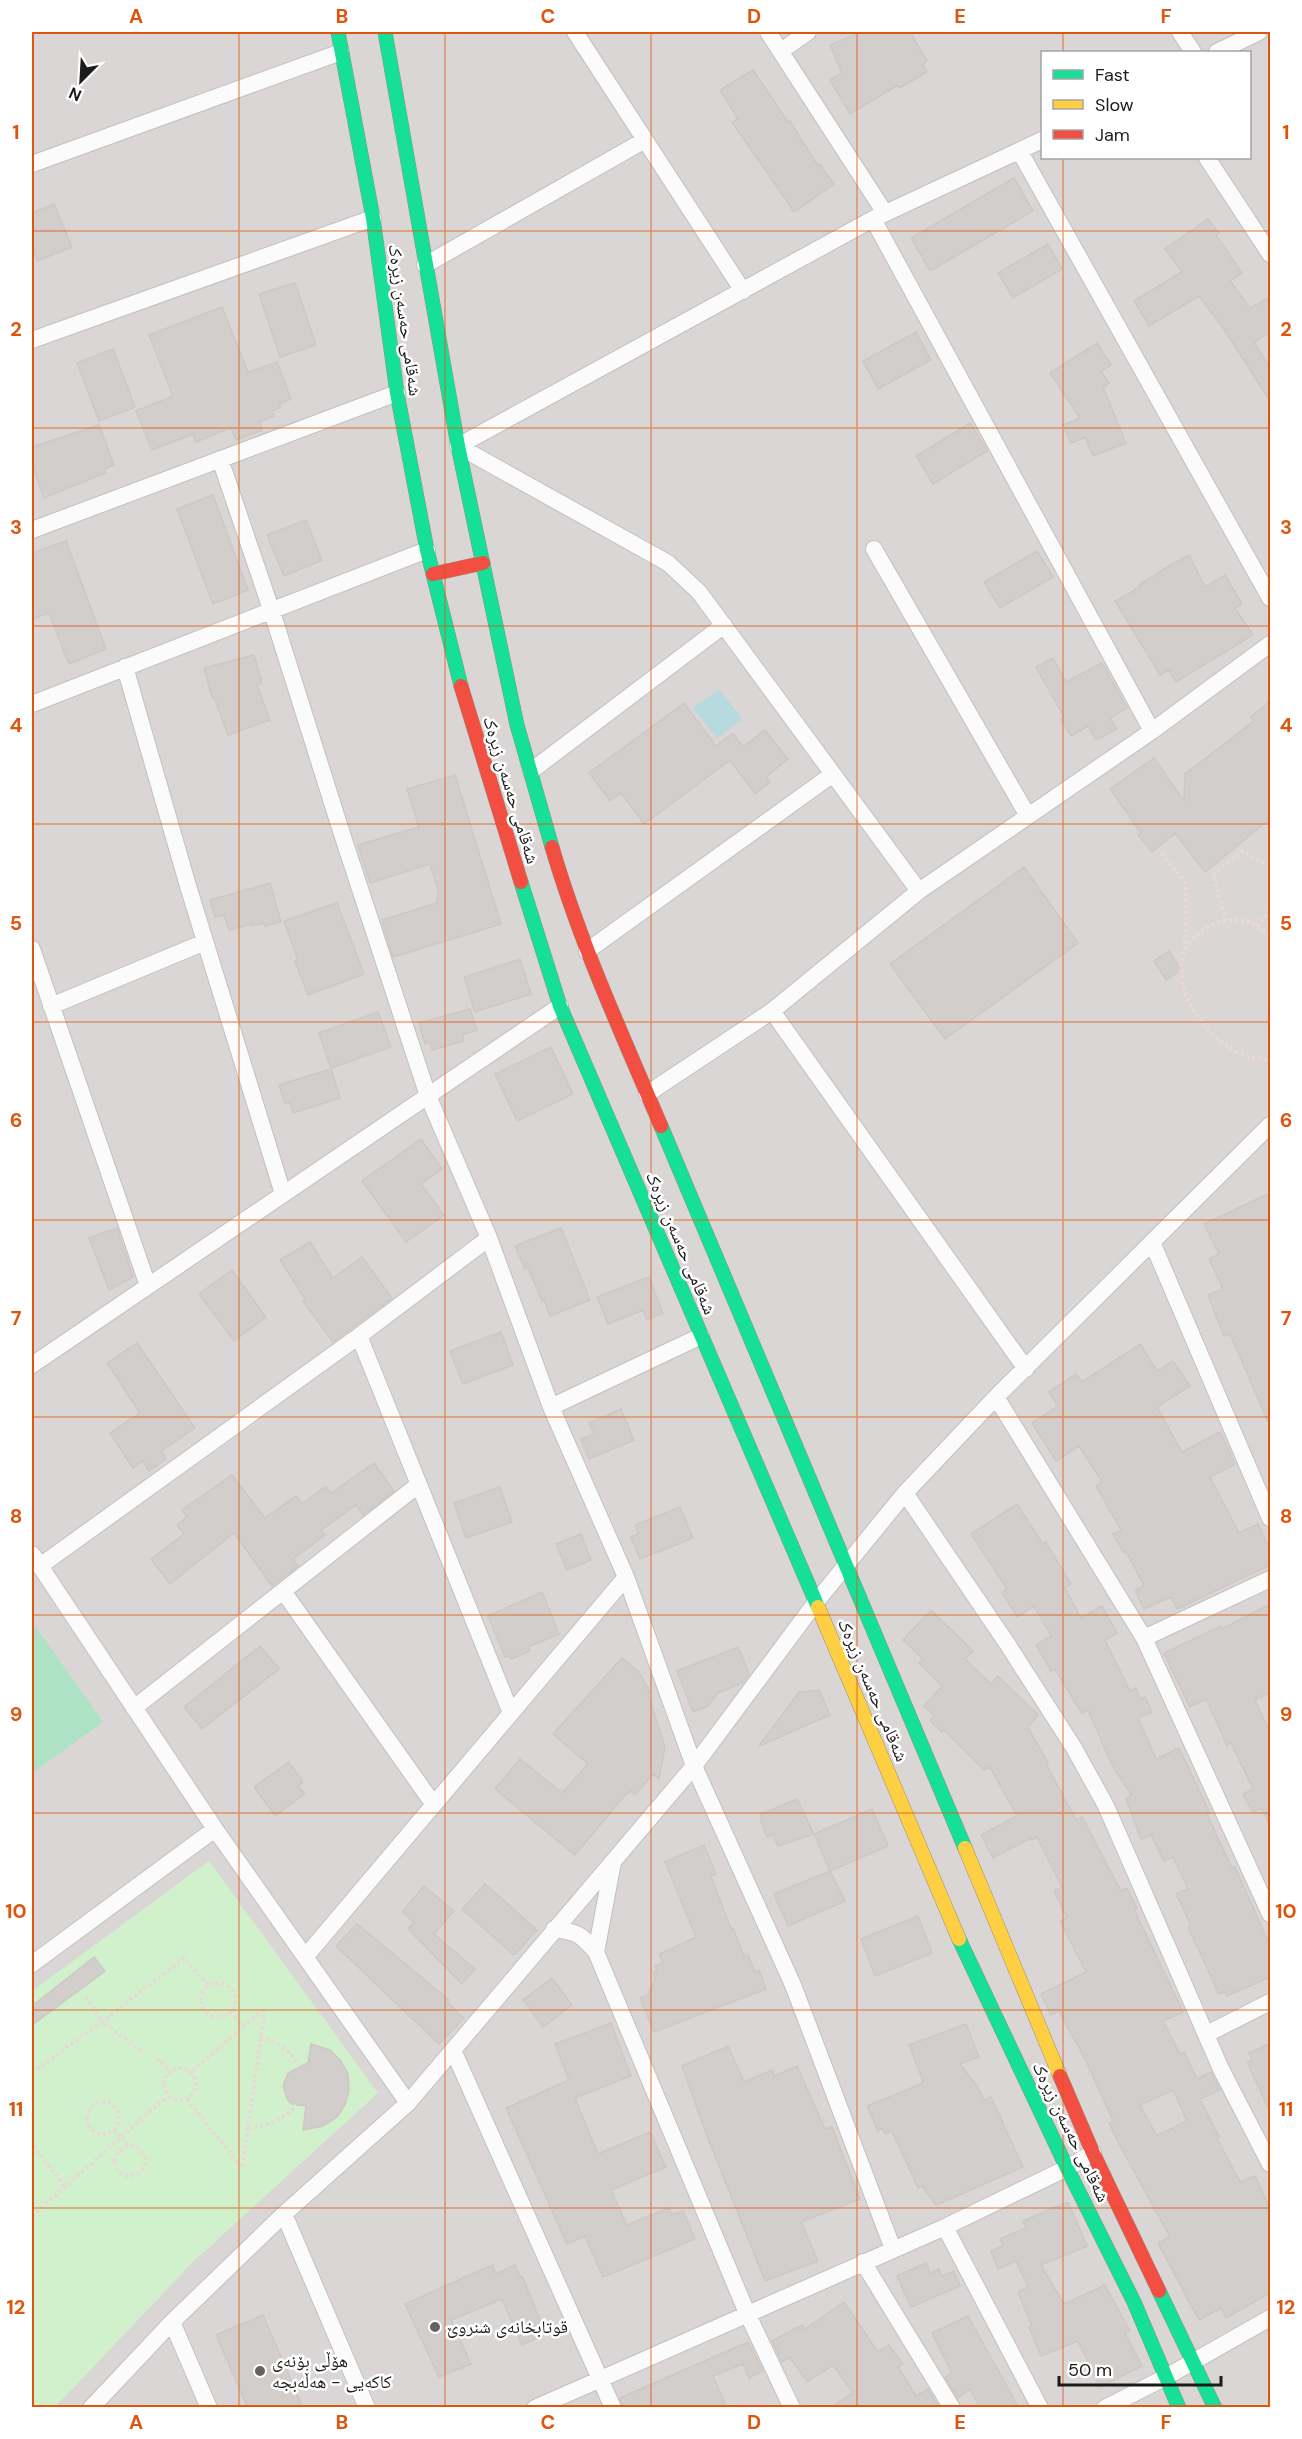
<svg xmlns="http://www.w3.org/2000/svg" width="1302" height="2439" viewBox="0 0 1302 2439" font-family="'DM Sans','Noto Naskh Arabic',sans-serif">
	<rect width="100%" height="100%" fill="#eae7e3"/>
	<path fill="#d9d6d5" fill-rule="evenodd" d="M32 32H1270V2407H32ZM1042 52H1250V158H1042Z"/>
	<path fill="#d1f1cc" d="M209 1861 378 2093 193 2262 55 2407H32V1991Z"/>
	<path fill="#aee2c4" d="M32 1622 103 1722 32 1773Z"/>
	<path fill="#b6dadd" d="M719 689 742 719 717 738 693 708Z"/>
	<path fill="#d2cecc" stroke="#cdc8c4" stroke-width="1.5" fill-rule="evenodd" d="M861 32H910L927 61 923 64 927 72 900 88 898 85 850 114 830 80 842 73 830 45Z
		M753 70 788 122 790 121 818 166 820 164 834 184 794 212 732 122 738 119 720 90Z
		M1014 178 1033 211 930 271 911 238Z
		M54 204 72 247 37 261 32 246V213Z
		M1208 219 1219 233 1216 235 1242 273 1230 281 1250 308 1270 297V332L1254 342 1270 368V401L1223 328 1199 296 1149 326 1134 301 1182 272 1165 249Z
		M1048 244 1062 269 1013 298 998 273Z
		M295 283 316 345 280 357 259 294Z
		M222 307 248 372 277 362 291 399 279 404 281 407 272 411 274 416 259 422 262 430 236 440 231 428 196 442 193 434 152 450 136 411 173 396 149 335Z
		M916 332 931 360 878 389 863 361Z
		M1097 343 1111 365 1101 371 1109 383 1103 387 1126 443 1093 456 1085 437 1071 443 1063 425 1080 418 1050 373Z
		M113 349 135 407 99 421 77 363Z
		M970 423 987 451 933 484 916 456Z
		M99 425 114 465 104 469 105 473 44 498 32 464V447Z
		M213 495 248 590 213 604 177 509Z
		M306 520 322 560 284 576 267 535Z
		M66 541 106 649 69 664 49 613 32 619V553Z
		M1037 551 1053 577 1000 608 984 582Z
		M1189 555 1205 587 1225 575 1242 604 1235 608 1253 635 1176 682 1169 670 1160 675 1115 601 1140 587 1139 585 1169 566Z
		M254 655 262 683 257 685 270 720 228 735 214 697H212L204 668Z
		M1053 658 1066 682 1102 663 1127 708 1110 718 1117 729 1096 740 1088 726 1071 736 1061 719 1064 717 1036 667Z
		M1270 701V819L1205 872 1175 833 1152 852 1138 835 1141 833 1110 789 1154 758 1184 801 1185 774 1254 721 1251 717Z
		M684 703 716 746 733 733 743 747 765 730 788 759 766 777 770 782 755 794 730 760 644 824 621 793 610 801 589 773Z
		M455 775 501 924 393 957 382 920 437 903 438 889 430 864 370 883 358 845 419 827 407 789Z
		M1024 867 1078 943 945 1039 890 964Z
		M270 883 281 922 265 926 264 923 252 926 251 924 229 930 224 915 215 917 210 900Z
		M337 903 364 974 308 995 295 961 298 960 284 921Z
		M1169 951 1181 970 1166 980 1154 961Z
		M520 959 531 994 475 1012 464 977Z
		M470 1009 477 1030 462 1035 464 1041 432 1050 429 1042 425 1044 419 1023Z
		M378 1012 391 1047 331 1068 319 1033Z
		M551 1047 573 1094 517 1121 495 1074Z
		M331 1069 340 1098 293 1113 290 1103 285 1104 279 1085Z
		M421 1139 442 1169 421 1184 444 1215 406 1242 362 1181Z
		M1270 1193V1426L1230 1334 1224 1336 1208 1295 1223 1289 1209 1259 1219 1254 1204 1224Z
		M117 1228 133 1277 109 1290 89 1238Z
		M561 1228 590 1300 550 1316 544 1300 542 1301 528 1268 525 1269 515 1246Z
		M310 1242 333 1278 362 1257 392 1298 333 1342 303 1301 305 1299 280 1260Z
		M232 1270 266 1317 234 1341 199 1294Z
		M649 1277 663 1313 647 1320 643 1310 608 1324 597 1297Z
		M501 1332 513 1365 463 1384 450 1351Z
		M137 1343 195 1428 161 1451 166 1459 149 1471 143 1461 133 1468 110 1433 140 1413 107 1363Z
		M1140 1344 1157 1371 1173 1361 1190 1386 1157 1407 1182 1452 1220 1432 1235 1464 1210 1477 1239 1533 1258 1524 1270 1550V1565L1177 1609 1171 1597 1144 1609 1135 1590 1144 1586 1126 1551 1124 1553 1113 1534 1121 1530 1096 1486 1102 1482 1079 1446 1056 1461 1032 1423 1058 1406 1049 1392 1076 1374 1082 1382Z
		M621 1409 634 1440 589 1459 581 1439 594 1434 589 1423Z
		M374 1463 394 1491 363 1515 356 1505 321 1530 325 1535 293 1559 298 1566 272 1586 234 1533 170 1584 151 1559 184 1534 177 1525 187 1517 182 1510 232 1475 265 1518 296 1496 302 1504 326 1486 331 1493Z
		M500 1487 512 1522 466 1538 454 1503Z
		M1017 1504 1043 1544 1046 1542 1071 1584 1065 1588 1081 1618 1102 1606 1117 1633 1105 1640 1130 1691 1136 1688 1140 1699 1145 1697 1152 1712 1138 1718 1156 1759 1179 1748 1210 1813 1207 1814 1232 1868 1235 1867 1270 1946V1977L1227 1996 1225 1991 1219 1994 1188 1927 1191 1925 1176 1894 1188 1889 1173 1857 1164 1861 1151 1835 1141 1839 1126 1799 1131 1795 1112 1765 1088 1710 1082 1714 1055 1669 1051 1671 1036 1645 1051 1636 1034 1606 1017 1617 1002 1592 1007 1589 971 1534Z
		M680 1507 693 1538 640 1559 631 1537 638 1534 635 1525Z
		M581 1534 591 1560 567 1570 556 1544Z
		M542 1592 559 1634 528 1647 530 1651 511 1659 510 1656 505 1657 488 1616Z
		M1270 1604V1692L1255 1700 1270 1733V1826L1262 1808 1253 1812 1243 1794 1253 1789 1231 1743 1227 1745 1206 1699 1190 1707 1164 1653 1221 1626 1222 1629Z
		M931 1610 973 1651 965 1659 991 1684 998 1676 1038 1715 1028 1727 1048 1763 1046 1764 1076 1820 1082 1817 1121 1891 1127 1888 1137 1908 1134 1909 1183 2012 1163 2021 1180 2054 1184 2052 1197 2079 1211 2072 1220 2090 1200 2099 1219 2137 1217 2138 1240 2182 1255 2176 1270 2208V2293L1226 2318 1221 2308 1199 2320 1158 2243 1170 2237 1119 2144 1109 2123 1113 2121 1087 2063 1059 2011 1051 2015 1041 1994 1086 1972 1060 1921 1067 1918 1054 1891 1062 1887 1037 1837 1032 1840 1031 1838 993 1858 981 1835 1017 1816 990 1767 984 1770 944 1730 942 1732 930 1721 934 1716 924 1706 942 1686 919 1663 923 1659 903 1640ZM1173 2090 1187 2121 1157 2136 1140 2105Z
		M260 1646 279 1669 202 1729 184 1707Z
		M738 1647 749 1674 742 1683 718 1693 708 1706 693 1712 677 1671Z
		M622 1658 639 1672 650 1692 648 1694 665 1747 659 1779 653 1774 635 1795 631 1791 626 1794 575 1855 495 1789 520 1759 562 1793 588 1764 553 1734Z
		M819 1690 830 1715 759 1746 799 1692Z
		M289 1762 303 1782 298 1786 305 1794 275 1816 254 1787Z
		M797 1799 814 1834 778 1846 773 1834 767 1837 761 1821V1814Z
		M872 1809 888 1846 830 1871 814 1834Z
		M704 1845 716 1874 711 1876 731 1929 733 1928 744 1956 748 1955 755 1972 759 1970 766 1989 654 2032 640 1998 648 1995 655 1979 653 1972 657 1971 655 1966 663 1963 659 1954 696 1937 665 1862Z
		M830 1871 845 1901 788 1926 774 1894Z
		M485 1884 537 1930 514 1955 462 1909Z
		M424 1886 454 1911 434 1934 475 1969 462 1984 408 1929 414 1922 402 1912Z
		M918 1916 932 1953 875 1976 861 1939Z
		M357 1924 449 2000 447 2002 464 2018 439 2044 336 1946Z
		M94 1957 105 1971 32 2025V2006Z
		M552 1978 572 2005 543 2027 523 2000Z
		M611 2023 631 2076 575 2098 598 2154 650 2132 666 2167 611 2190 627 2225 669 2208 672 2215 683 2211 695 2239 603 2277 585 2236 567 2244 506 2108 569 2080 555 2044Z
		M966 2024 979 2057 960 2064 977 2086 984 2100 991 2097 1023 2167 936 2205 922 2186 918 2188 892 2131 885 2134 882 2128 878 2131 867 2106 921 2084 923 2081 909 2045Z
		M1270 2043V2112L1247 2062 1252 2060 1249 2053Z
		M311 2044 330 2050 341 2061 348 2074 349 2091 345 2105 337 2117 323 2126 303 2130 306 2106 292 2104 287 2099 283 2086 288 2073 308 2063Z
		M728 2046 744 2082 772 2070 774 2076 797 2066 825 2129 832 2127 860 2199 801 2222 818 2261 765 2281 707 2136 682 2066Z
		M1068 2202 1087 2246 1041 2265 1064 2304 1105 2285 1130 2331 1125 2333 1142 2366 1100 2387 1078 2341 1041 2356 1029 2327 1032 2326 1018 2292 1028 2287 1016 2261 998 2269 991 2251 1003 2246 1000 2239 1026 2228 1023 2221Z
		M926 2263 930 2273 939 2269 942 2276 954 2271 960 2286 911 2307 897 2276Z
		M492 2265 496 2274 515 2265 520 2277 522 2276 546 2334 522 2345 502 2299 451 2320 471 2364 439 2377 405 2304Z
		M844 2302 878 2352 889 2345 903 2364 898 2367 916 2396 928 2389 939 2408H830L853 2393 833 2365 807 2382 790 2357 782 2362 772 2341 802 2325 805 2329Z
		M263 2315 303 2408H248L216 2335Z
		M968 2316 984 2345 1019 2408H980L970 2389 958 2398 945 2377 952 2373 932 2333Z
		M748 2342 763 2371 749 2378 743 2364 713 2376 727 2408H623L620 2398Z"/>
	<g fill="none" stroke-linecap="round" stroke-linejoin="round">
		<defs>
			<path id="street" d="M575 32 743 291
				M768 32 885 213
				M1180 32 1193 52
				M781 51 808 32
				M1217 52 1259 32
				M1020 152 1270 598
				M1207 158 1270 254
				M32 164 341 52
				M873 219 1152 731
				M425 265 645 140
				M32 340 373 218
				M458 446 873 219 1042 140
				M458 446 668 563 699 592 919 891
				M220 459 272 612 342 834 428 1096 489 1238 551 1407 626 1577 694 1766 793 1985 893 2249
				M32 530 397 393
				M874 549 1028 816
				M125 667 188 886 283 1194
				M32 704 427 550
				M531 771 724 625
				M32 949 148 1286
				M587 951 833 774
				M51 1006 205 942
				M772 1011 1026 1369
				M647 1094 772 1011 919 891 1152 731 1270 644
				M1152 1242 1270 1518
				M359 1336 511 1713
				M32 1365 560 1006
				M996 1397 1144 1638 1270 1914
				M551 1407 701 1336
				M905 1493 1008 1645 1074 1748 1106 1806 1221 2069 1270 2164
				M32 1554 215 1829 408 2103
				M40 1566 359 1336 489 1238
				M283 1591 434 1805
				M1144 1638 1270 1579
				M134 1708 418 1485
				M613 1862 596 1952 747 2313 792 2408
				M554 1929C577 1932 581 1934 596 1952
				M306 1956 626 1577
				M32 1964 215 1829
				M1207 2034 1270 2002
				M453 2050 613 2408
				M284 2214 367 2408
				M945 2227 1040 2408
				M863 2262 952 2408
				M172 2322 209 2408
				M91 2408 172 2322 284 2214 408 2103 694 1766 816 1602 905 1493 996 1397 1270 1125
				M535 2408 945 2227 1067 2168 1093 2153
				M1105 2408 1166 2377 1270 2318"/>
			<path id="fast" d="M338 32 373 218 397 393 427 550 461 686
				M385 32 458 446 517 725 552 847
				M521 882 560 1006 818 1607
				M661 1126 965 1848
				M959 1939 1067 2168 1134 2302 1179 2408
				M1159 2291 1215 2408"/>
			<path id="slow" d="M818 1607 959 1939
				M965 1848 1060 2076"/>
			<path id="jam" d="M433 574 483 563
				M461 686 521 882
				M552 847C580 943 622 1034 661 1126
				M1060 2076 1093 2153 1159 2291"/>
		</defs>
		<use href="#street" stroke="#c2c1bf" stroke-width="18"/>
		<use href="#fast" stroke="#93927c" stroke-width="15"/>
		<use href="#slow" stroke="#93927c" stroke-width="15"/>
		<use href="#jam" stroke="#93927c" stroke-width="15"/>
		<path stroke="#ead7d7" stroke-width="4" stroke-dasharray="3 3" stroke-linecap="butt" d="M1162 853 1186 884 1185 950
			M1226 921 1213 875 1242 851 1266 864
			M1257 926 1270 910
			M1270 935C1263 931 1255 923 1247 921 1221 916 1187 931 1182 960 1174 1006 1226 1062 1270 1059
			M201 2000a17 17 0 1 1 34 0a17 17 0 1 1-34 0Z
			M230 2012 244 2026
			M260 2038C279 2043 289 2050 300 2066
			M141 2051 102 2022 184 1958 209 1986
			M157 2058 170 2071
			M164 2084a16 16 0 1 1 32 0a16 16 0 1 1-32 0Z
			M32 2073 102 2022 86 1996
			M187 2099 242 2168 265 2008 190 2073
			M87 2118a16 16 0 1 1 32 0a16 16 0 1 1-32 0Z
			M248 2128C270 2126 282 2120 297 2105
			M114 2130 129 2146
			M115 2161a15 15 0 1 1 30 0a15 15 0 1 1-30 0Z
			M33 2146 65 2187
			M32 2216 168 2096"/>
		<use href="#street" stroke="#fcfbfb" stroke-width="16"/>
		<use href="#fast" stroke="#16e098" stroke-width="14"/>
		<use href="#slow" stroke="#ffcf43" stroke-width="14"/>
		<use href="#jam" stroke="#f24e42" stroke-width="14"/>
	</g>
	<path fill="none" stroke="#de560d" stroke-width="1.5" stroke-opacity="0.55" d="M239 32V2408M445 32V2408M651 32V2408M857 32V2408M1063 32V52M1063 158V2408M32 231H1270M32 428H1270M32 626H1270M32 824H1270M32 1022H1270M32 1220H1270M32 1417H1270M32 1615H1270M32 1813H1270M32 2010H1270M32 2208H1270"/>
	<g fill="#636261" stroke="#fff" stroke-width="2">
		<circle cx="435" cy="2327" r="6"/>
		<circle cx="260" cy="2371" r="6"/>
	</g>
	<g text-anchor="middle" dominant-baseline="central" stroke-width="5" stroke-linejoin="round" paint-order="stroke">
		<g font-size="18" fill="#1b1b1b" stroke="#fff">
			<text transform="translate(405 320) rotate(82)">شەقامی حەسەن زیرەک</text>
			<text transform="translate(511 790) rotate(73)">شەقامی حەسەن زیرەک</text>
			<text transform="translate(681 1243) rotate(67)">شەقامی حەسەن زیرەک</text>
			<text transform="translate(873 1690) rotate(67)">شەقامی حەسەن زیرەک</text>
			<text transform="translate(1071 2132) rotate(64)">شەقامی حەسەن زیرەک</text>
		</g>
		<g font-size="18" fill="#1b1b1b" stroke="#fff" text-anchor="start">
			<text x="447" y="2327">قوتابخانەی شنروێ</text>
			<text x="272" y="2361">ھۆڵی بۆنەی<tspan x="272" dy="21">کاکەیی - هەڵەبجە</tspan></text>
		</g>
	</g>
	<rect width="1302" height="2439" fill="none" stroke="#ffffff" stroke-width="66"/>
	<rect x="1041" y="51" width="210" height="108" fill="#ffffff" stroke="#a4a4a4" stroke-width="1.5"/>
	<rect x="1053" y="70" width="30" height="9" fill="#16e098" stroke="#a4a4a4" stroke-width="1.5"/>
	<text x="1095" y="81" font-size="18" fill="#1b1b1b">Fast</text>
	<rect x="1053" y="100" width="30" height="9" fill="#ffcf43" stroke="#a4a4a4" stroke-width="1.5"/>
	<text x="1095" y="111" font-size="18" fill="#1b1b1b">Slow</text>
	<rect x="1053" y="130" width="30" height="9" fill="#f24e42" stroke="#a4a4a4" stroke-width="1.5"/>
	<text x="1095" y="141" font-size="18" fill="#1b1b1b">Jam</text>
	<g transform="translate(81 81) rotate(204)" stroke="#ffffff" stroke-width="4.5" paint-order="stroke">
	<path d="M0-4.5L10 22L0 15L-10 22Z" fill="#1b1b1b"/>
	<text y="-9" font-size="16" font-weight="bold" text-anchor="middle" fill="#1b1b1b">N</text>
	</g>
	<path d="M1059 2376v9h162v-9" fill="none" stroke="#1b1b1b" stroke-width="3"/>
	<text x="1068" y="2376" font-size="18" fill="#1b1b1b" stroke="#ffffff" stroke-width="4.5" paint-order="stroke">50 m</text>
	<rect x="33" y="33" width="1236" height="2373" fill="none" stroke="#de560d" stroke-width="2"/>
	<g font-size="20" text-anchor="middle" font-weight="bold" fill="#de560d">
		<text x="136" y="23">A</text>
		<text x="342" y="23">B</text>
		<text x="548" y="23">C</text>
		<text x="754" y="23">D</text>
		<text x="960" y="23">E</text>
		<text x="1166" y="23">F</text>
		<text x="16" y="139">1</text>
		<text x="1286" y="139">1</text>
		<text x="16" y="336">2</text>
		<text x="1286" y="336">2</text>
		<text x="16" y="534">3</text>
		<text x="1286" y="534">3</text>
		<text x="16" y="732">4</text>
		<text x="1286" y="732">4</text>
		<text x="16" y="930">5</text>
		<text x="1286" y="930">5</text>
		<text x="16" y="1127">6</text>
		<text x="1286" y="1127">6</text>
		<text x="16" y="1325">7</text>
		<text x="1286" y="1325">7</text>
		<text x="16" y="1523">8</text>
		<text x="1286" y="1523">8</text>
		<text x="16" y="1721">9</text>
		<text x="1286" y="1721">9</text>
		<text x="16" y="1918">10</text>
		<text x="1286" y="1918">10</text>
		<text x="16" y="2116">11</text>
		<text x="1286" y="2116">11</text>
		<text x="16" y="2314">12</text>
		<text x="1286" y="2314">12</text>
		<text x="136" y="2429">A</text>
		<text x="342" y="2429">B</text>
		<text x="548" y="2429">C</text>
		<text x="754" y="2429">D</text>
		<text x="960" y="2429">E</text>
		<text x="1166" y="2429">F</text>
	</g>
</svg>
